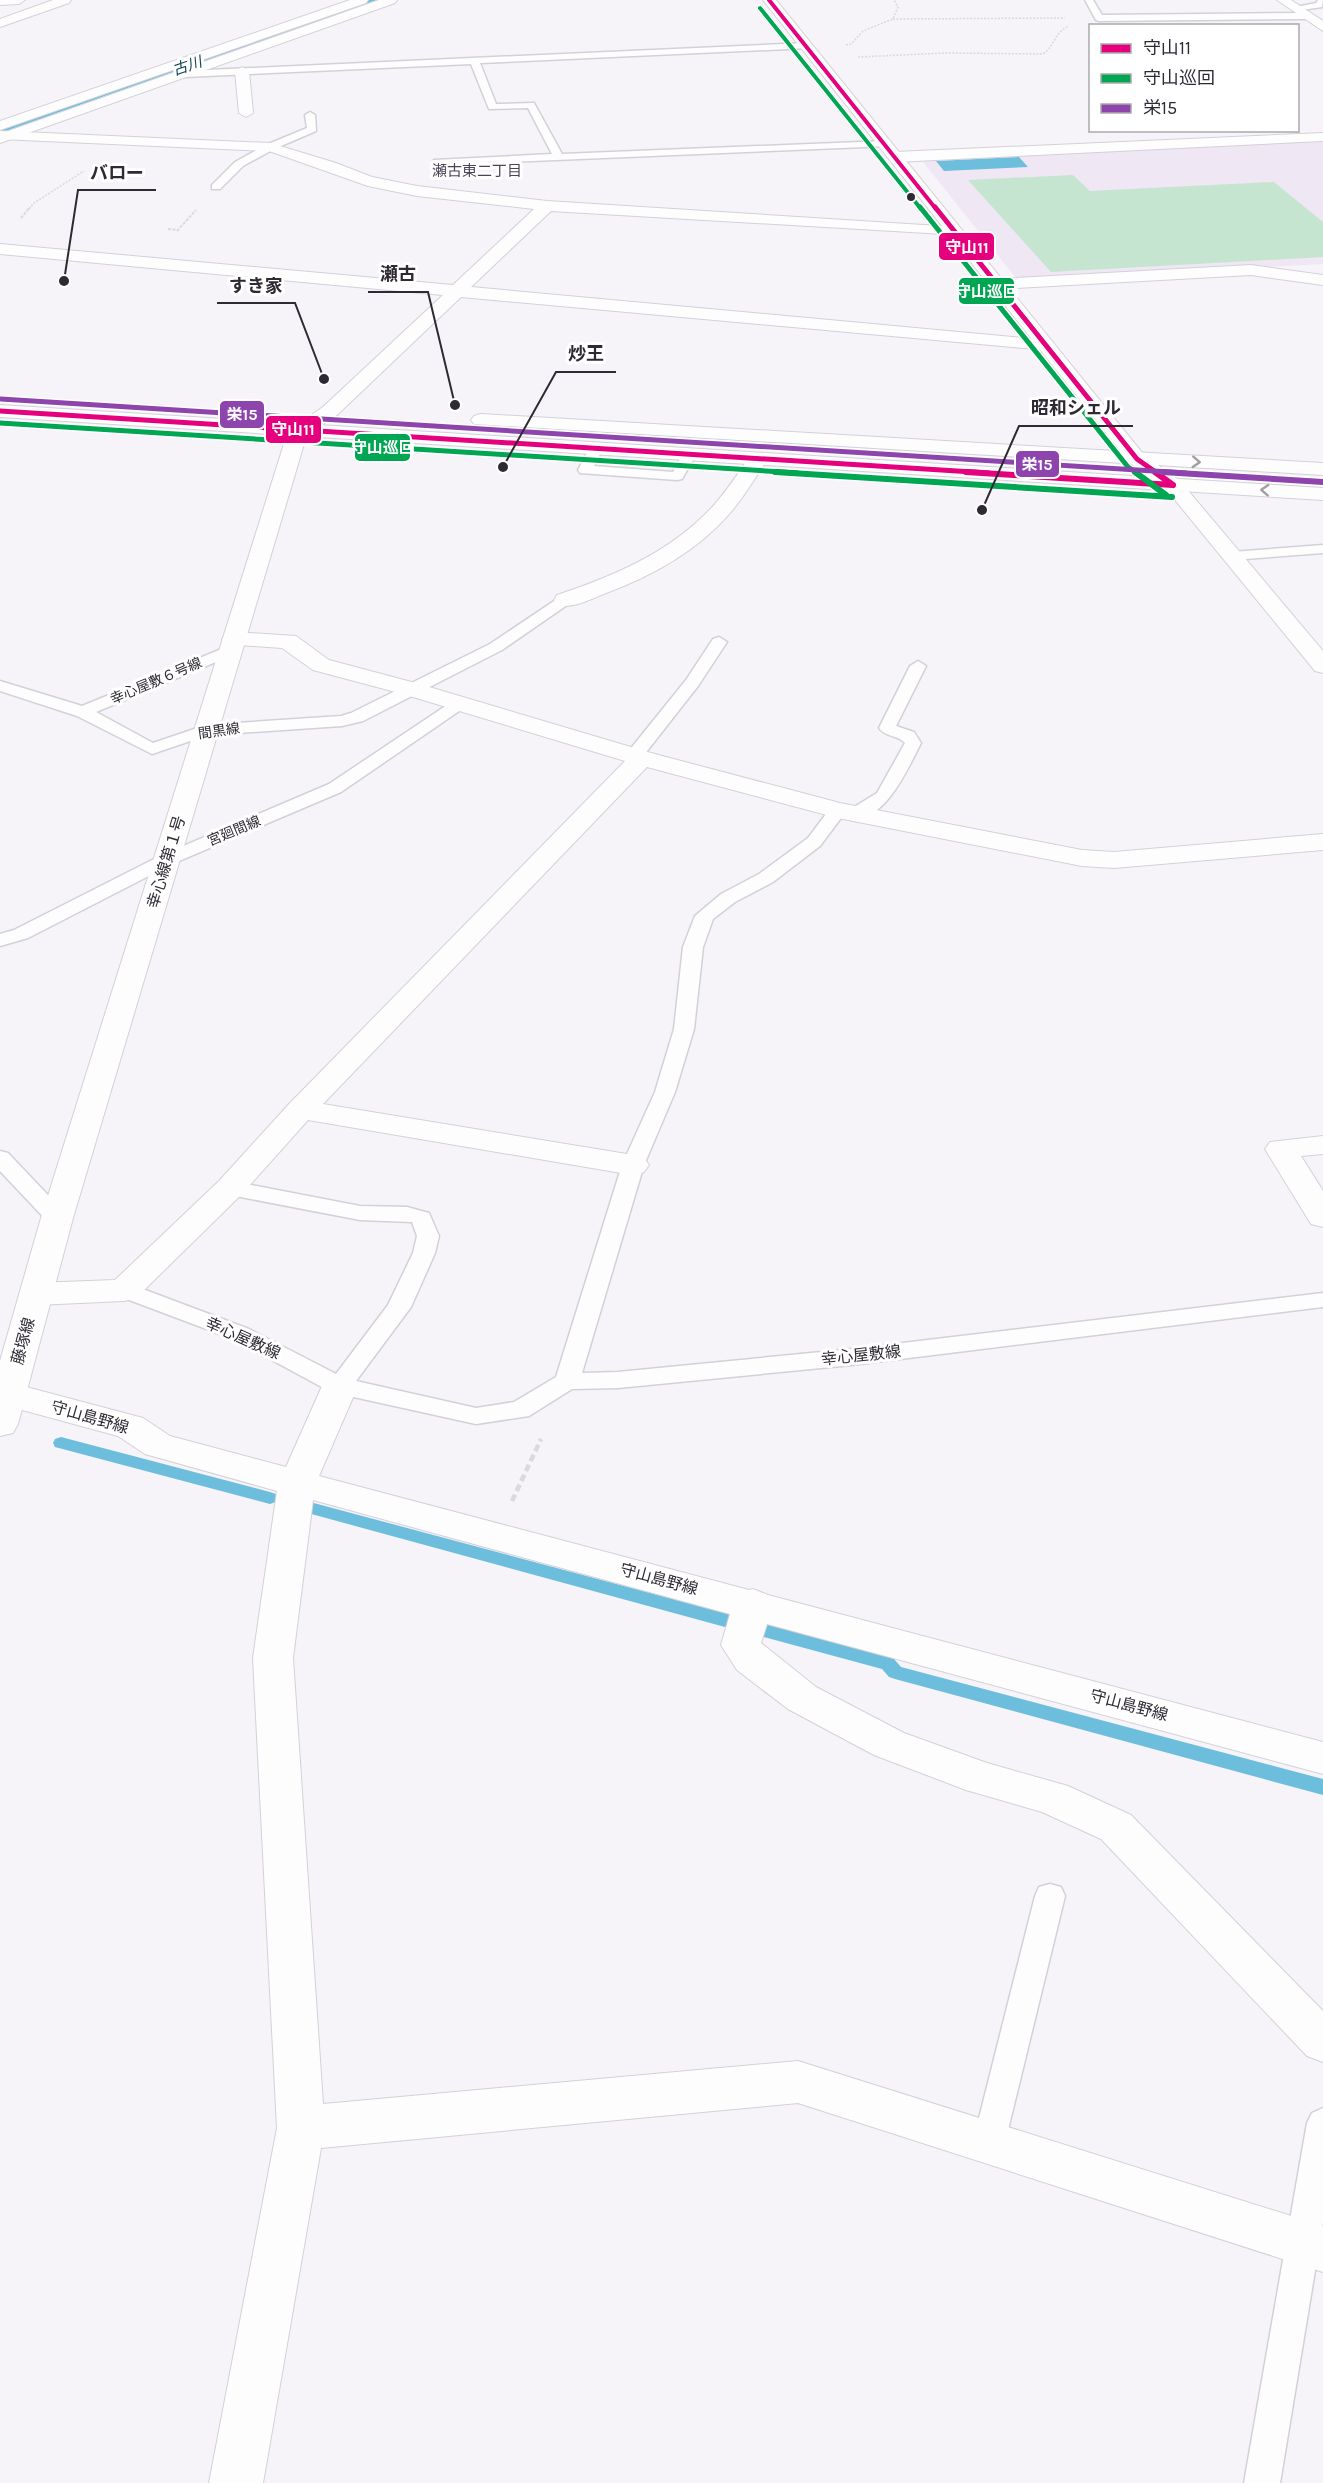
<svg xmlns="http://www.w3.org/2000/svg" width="1323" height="2483" viewBox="0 0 1323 2483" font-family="Karla,'Noto Sans JP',sans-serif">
	<rect width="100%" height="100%" fill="#f6f3f9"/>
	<path fill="#efe7f4" d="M1323 140V264L1028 280 1015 277 920 158Z"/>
	<path fill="#c5e5d1" d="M1073 175 1090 191 1274 182 1323 222V257L1051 272 968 180Z"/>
	<path fill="#6dbedc" d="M1019 157 1028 167 944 171 936 161Z"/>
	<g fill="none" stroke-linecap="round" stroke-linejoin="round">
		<path fill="#6dbedc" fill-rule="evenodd" d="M369 0H377L0 133V129Z
			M61 1437 270 1492 276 1494 278 1498 276 1502 270 1504 55 1447 53 1443 55 1439Z
			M310 1502 725 1613 731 1615 734 1620 731 1625 725 1627 304 1512 302 1508 304 1504Z
			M762 1623 888 1657 894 1659 901 1667 1323 1779V1795L895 1679 889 1677 882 1669 756 1635 753 1630 756 1625Z"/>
		<defs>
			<path id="lane" d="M1085 0H1093L1102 15 1306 13 1310 16 1306 19 1099 21 1096 20Z
				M1318 0H1323L1322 7 1295 11 1291 8 1316 3Z
				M806 43 809 44V48L480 63 496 104 534 103 562 154 885 141 889 142V146L438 165 433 162 434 160 552 154 528 108 489 109 471 64 185 77 180 74 185 71Z
				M310 112 315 115 316 131 274 149 243 166 220 189H212V185L235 162 266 145 307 128 305 115Z
				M595 446 602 450 594 466 673 472 683 453 688 452 695 456 682 479 677 480 580 473 578 470 590 447Z
				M1323 545V553L1232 560 1225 556 1232 552Z
				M565 595 573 600 570 603 502 650 363 721 342 726 208 735 152 754 77 716 0 691V681L82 706 229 646 235 648 237 651 235 654 96 712 153 743 206 725 341 716 351 713 490 644 560 597Z
				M719 637 727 642 698 686 640 760H628L625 756 628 752 686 680 713 639Z
				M918 661 926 666 896 726 914 732 921 743C909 766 884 825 851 817L848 813 851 809 877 793 905 743C898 735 885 737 879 728L910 666Z
				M459 699 467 704 465 707 341 792 172 864 28 938 0 946V934L14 930 160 856 329 784 453 701Z
				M838 805 844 806 847 810 820 846 773 882 735 902 713 919 703 947 694 1029 675 1092 644 1165 582 1373 618 1372 852 1349 1323 1293V1307L852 1365 618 1388 572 1389 529 1416 476 1424 331 1392 233 1339 116 1295 112 1290 116 1285 124 1283 132 1285 249 1329 336 1374 388 1305 413 1253 417 1236 412 1222 360 1220 230 1195 222 1193 219 1188 222 1183 230 1181 360 1206 407 1207 429 1213 439 1236 435 1253 411 1307 356 1381 476 1408 514 1402 556 1377 622 1165 655 1092 674 1029 683 947 695 916 721 894 759 874 808 838 832 806Z
				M0 1151 8 1153 65 1213 68 1218 65 1223 57 1225 49 1223 0 1171Z
				M1050 1884 1061 1887 1065 1896 1005 2142 1001 2153 989 2157 977 2153 973 2142 1035 1896 1039 1887Z
				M1323 2108V2222L1280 2483H1244L1307 2123 1312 2113Z"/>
			<path id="street" d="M0 0H25L19 4 0 5Z
				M350 0H368L366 3 0 130V121Z
				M242 67 249 71 253 113 246 117 239 113 235 71Z
				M0 131 270 143 336 163 372 177 417 186 547 201 955 227 961 229 963 232 961 235 551 211 471 287 1045 340 1051 341 1054 345 1051 349 1045 350 461 297 337 415H323L320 411 323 407 443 295 0 254V244L453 285 534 209 417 196 368 186 269 151 0 139Z
				M1323 133V141L895 162 887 157 895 152Z
				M1251 265 1323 275V285L1251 275 998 289 992 288 989 284 992 280 998 279Z
				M757 454 764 456 767 460C755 478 744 497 730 513 697 551 652 576 606 593 591 599 573 609 557 605L554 600 557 595C615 576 673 551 715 504 728 489 739 472 750 456Z
				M1173 479 1180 481 1323 651V673L1315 671 1166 489 1163 485 1166 481Z
				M234 632 296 636 329 660 419 684 651 753 840 803 1082 850 1114 852 1323 834V850L1114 868 1082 866 838 818 647 767 323 1104 633 1155 644 1158 649 1165 644 1172 633 1175 308 1120 241 1195 136 1298 124 1301 36 1305 24 1302 19 1294 24 1286 36 1283 115 1280 219 1181 290 1103 625 761 403 694 313 670 282 648 226 644 222 639 226 634Z
				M1323 1136V1154L1301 1156 1323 1191V1227L1311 1224 1265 1149 1270 1142Z
				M340 1374 353 1378 358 1386 319 1476 749 1590 753 1589 768 1595 1323 1742V1774L767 1624 761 1643 816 1687 904 1733 987 1763 1068 1786 1131 1815 1323 2011V2062L1307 2056 1101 1839 1042 1812 966 1790 874 1755 788 1709 737 1670 721 1645 730 1614 313 1500 293 1658 323 2104 798 2061 1323 2226V2272L798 2103 321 2148 263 2483H209L277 2128 253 1658 277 1491 145 1454 118 1436 0 1404V1380L143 1418 170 1436 286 1467 322 1386 327 1378Z"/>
			<path id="secondary" d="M53 0H71L69 3 0 27V19Z
				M379 0H397L395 3 0 143V134Z
				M763 0H776L1144 455 1180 481 1183 485 1180 489C1162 494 1144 473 1130 463Z
				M1277 0H1291L1323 21V31Z
				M330 405 337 407 340 411 337 415 307 434 73 1218 18 1424 13 1433 0 1436V1361L41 1218 288 431 323 407Z"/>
			<path id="highway" d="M0 405 1323 488V500L0 417Z
				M481 414 1323 463V475L474 424 471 420 474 416Z"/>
		</defs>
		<use href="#lane" stroke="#d3d1d8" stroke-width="3"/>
		<use href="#street" stroke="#d3d1d8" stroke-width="2"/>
		<use href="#secondary" stroke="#d3d1d8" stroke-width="2"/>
		<use href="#highway" stroke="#d3d1d8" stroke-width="2"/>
		<path stroke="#dad9db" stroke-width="1.5" stroke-dasharray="2 1.5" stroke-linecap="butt" d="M893 19 1065 18
			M846 45 851 44 863 31 893 19 898 7 894 0
			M858 57 946 53 1043 54C1055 46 1054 32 1069 26
			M29 209 34 203 84 171"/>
		<path stroke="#dad9db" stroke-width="2" stroke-dasharray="3 1.5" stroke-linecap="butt" d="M21 218 30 207
			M168 229 178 230
			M177 231 196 210"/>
		<path stroke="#dad9db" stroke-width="4.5" stroke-dasharray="7 4" stroke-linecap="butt" d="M512 1501 541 1439"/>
		<use href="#lane" fill="#fefdfe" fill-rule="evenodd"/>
		<use href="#street" fill="#fefdfe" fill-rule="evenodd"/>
		<use href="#secondary" fill="#fefdfe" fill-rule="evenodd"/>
		<use href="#highway" fill="#fefdfe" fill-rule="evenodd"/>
		<defs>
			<path id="bus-1-far2" d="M769 0 936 209"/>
			<path id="bus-1-far1" d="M935 207 1137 459 1157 473
				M0 411 989 473"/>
			<path id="bus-1" d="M966 472 1173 485
				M1155 472 1173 485"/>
			<path id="bus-2-far2" d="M760 8 921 209"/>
			<path id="bus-2-far1" d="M920 207 1128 467 1137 473
				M0 423 798 473"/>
			<path id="bus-2" d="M775 472 1172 497
				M1135 472 1166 495"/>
			<path id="bus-3-far1" d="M1 399 1186 473"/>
			<path id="bus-3" d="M1162 472 1323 482"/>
		</defs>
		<use href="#bus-1-far2" stroke="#fff" stroke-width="6"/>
		<use href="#bus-1-far1" stroke="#fff" stroke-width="8"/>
		<use href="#bus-1" stroke="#fff" stroke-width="9"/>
		<use href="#bus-2-far2" stroke="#fff" stroke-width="6"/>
		<use href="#bus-2-far1" stroke="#fff" stroke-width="8"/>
		<use href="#bus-2" stroke="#fff" stroke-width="9"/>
		<use href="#bus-3-far1" stroke="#fff" stroke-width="8"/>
		<use href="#bus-3" stroke="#fff" stroke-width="9"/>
		<use href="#bus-1-far2" stroke="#e5007d" stroke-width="4"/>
		<use href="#bus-1-far1" stroke="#e5007d" stroke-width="5"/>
		<use href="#bus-1" stroke="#e5007d" stroke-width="6"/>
		<use href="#bus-2-far2" stroke="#00a651" stroke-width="4"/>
		<use href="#bus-2-far1" stroke="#00a651" stroke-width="5"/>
		<use href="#bus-2" stroke="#00a651" stroke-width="6"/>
		<use href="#bus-3-far1" stroke="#8e44ad" stroke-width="5"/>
		<use href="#bus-3" stroke="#8e44ad" stroke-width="6"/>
	</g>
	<defs><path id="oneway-chevron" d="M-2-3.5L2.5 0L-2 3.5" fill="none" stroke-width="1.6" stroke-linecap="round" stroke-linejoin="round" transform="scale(1.5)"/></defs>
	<g stroke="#a09ea3">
		<use href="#oneway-chevron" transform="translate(1196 462) rotate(3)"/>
		<use href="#oneway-chevron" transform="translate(1265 490) rotate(-177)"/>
	</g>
	<circle fill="#2e2933" stroke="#fff" stroke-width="2" cx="911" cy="197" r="5"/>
	<g text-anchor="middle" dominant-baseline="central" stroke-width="6" stroke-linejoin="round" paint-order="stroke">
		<g font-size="14" fill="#2e2933" stroke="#fff">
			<text transform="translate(156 681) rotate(-23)">幸心屋敷６号線</text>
			<text transform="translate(219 731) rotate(-8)">間黒線</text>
			<text transform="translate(234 831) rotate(-23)">宮廻間線</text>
		</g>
		<g font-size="15" font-style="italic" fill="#124354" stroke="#fff">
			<text transform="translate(187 66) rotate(-19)">古川</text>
		</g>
		<g font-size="15" fill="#4c4358" stroke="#fff">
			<text x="477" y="171">瀬古東二丁目</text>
		</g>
		<g font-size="16" fill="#2e2933" stroke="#fff">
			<text transform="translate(166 862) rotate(-73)">幸心線第１号</text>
			<text transform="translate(243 1338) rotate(24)">幸心屋敷線</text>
			<text transform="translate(23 1341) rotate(-75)">藤塚線</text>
			<text transform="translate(861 1355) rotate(-6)">幸心屋敷線</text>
			<text transform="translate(90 1417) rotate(16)">守山島野線</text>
			<text transform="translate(659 1579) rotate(15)">守山島野線</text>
			<text transform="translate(1129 1705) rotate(15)">守山島野線</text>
		</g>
	</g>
	<path fill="none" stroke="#2e2933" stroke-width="2" d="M64 281L78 190H156M455 405L428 292H368M324 379L295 303H217M503 467L556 372H616M982 510L1019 426H1133"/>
	<g fill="#2e2933" stroke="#fff" stroke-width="2">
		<circle cx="64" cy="281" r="6"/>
		<circle cx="455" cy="405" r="6"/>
		<circle cx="324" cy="379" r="6"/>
		<circle cx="503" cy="467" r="6"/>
		<circle cx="982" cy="510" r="6"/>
	</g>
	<g font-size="18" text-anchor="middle" font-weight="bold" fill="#2e2933" stroke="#fff" stroke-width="6" stroke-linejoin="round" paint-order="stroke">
		<text x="117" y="179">バロー</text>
		<text x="398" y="280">瀬古</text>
		<text x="256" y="292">すき家</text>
		<text x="586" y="360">炒王</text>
		<text x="1076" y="414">昭和シェル</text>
	</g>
	<g stroke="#fff" stroke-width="2">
		<rect x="938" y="232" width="57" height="29" rx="6" fill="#e5007d"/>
		<rect x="958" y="277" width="57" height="28" rx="6" fill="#00a651"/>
		<rect x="219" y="400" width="46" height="29" rx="6" fill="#8e44ad"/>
		<rect x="265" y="415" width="57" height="29" rx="6" fill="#e5007d"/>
		<rect x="354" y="433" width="57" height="29" rx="6" fill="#00a651"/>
		<rect x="1015" y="450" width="45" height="28" rx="6" fill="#8e44ad"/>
	</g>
	<g font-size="16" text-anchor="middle" font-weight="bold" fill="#fff">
		<text x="967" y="253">守山11</text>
		<text x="987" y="297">守山巡回</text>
		<text x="242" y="420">栄15</text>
		<text x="293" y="435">守山11</text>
		<text x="383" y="453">守山巡回</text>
		<text x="1037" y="470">栄15</text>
	</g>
	<rect x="1089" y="24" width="210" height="108" fill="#ffffff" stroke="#aba9ad" stroke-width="1.5"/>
	<rect x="1101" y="44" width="30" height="9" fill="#e5007d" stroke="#aba9ad" stroke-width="1.5"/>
	<text x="1143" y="54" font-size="18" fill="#2e2933">守山11</text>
	<rect x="1101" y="74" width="30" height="9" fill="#00a651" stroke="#aba9ad" stroke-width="1.5"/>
	<text x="1143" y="84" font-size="18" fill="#2e2933">守山巡回</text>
	<rect x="1101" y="104" width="30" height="9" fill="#8e44ad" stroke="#aba9ad" stroke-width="1.5"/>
	<text x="1143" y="114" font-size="18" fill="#2e2933">栄15</text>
</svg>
